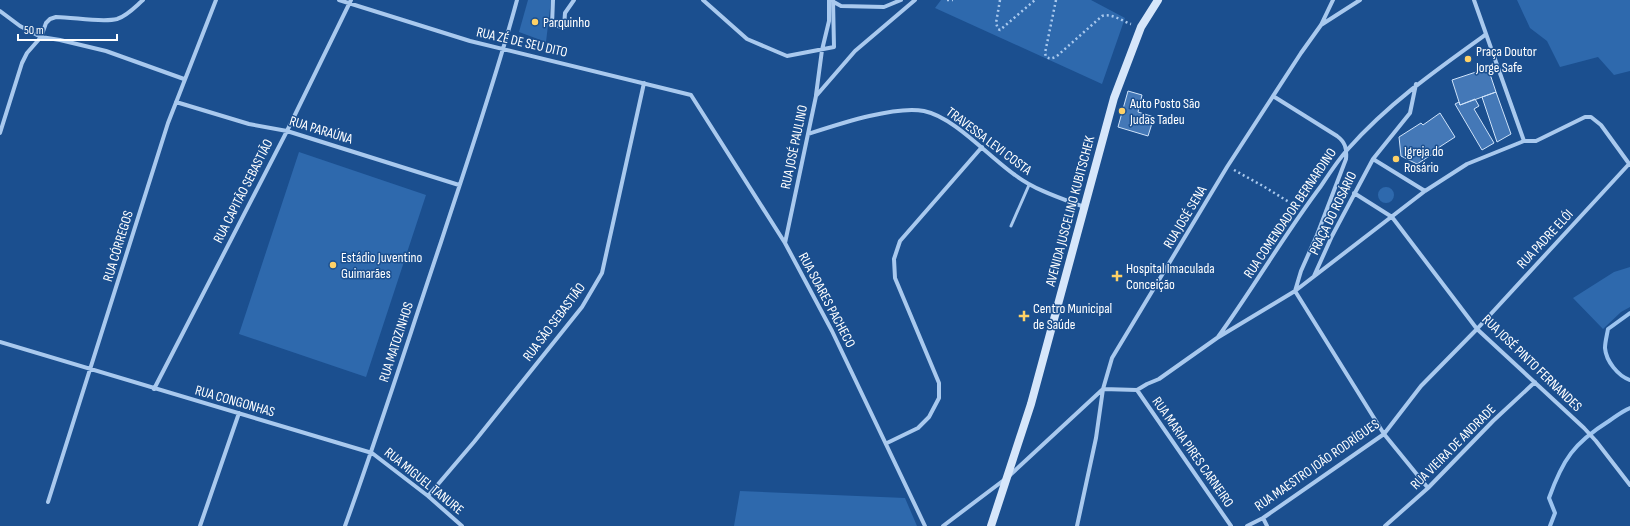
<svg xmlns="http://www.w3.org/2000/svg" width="1630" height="526" viewBox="0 0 1630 526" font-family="'Sofia Sans Condensed',sans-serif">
	<rect width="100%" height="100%" fill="#1b4f8f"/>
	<path fill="#2e69ad" d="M528 0H551L546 42 519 32Z
		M941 0H1091L1125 18 1102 84 935 8Z
		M1517 0H1630V71L1614 75 1598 57 1560 67 1547 41 1530 28Z
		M299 152 426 195 366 377 239 334Z
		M1378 195a8 8 0 1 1 16 0a8 8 0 1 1-16 0Z
		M1630 267V307L1621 312 1603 329 1573 298 1614 272Z
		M740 491 905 498 917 526H734Z"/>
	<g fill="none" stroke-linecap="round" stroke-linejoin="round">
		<path stroke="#9cc4f0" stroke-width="4" d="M1630 313 1608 329C1607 335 1605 342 1605 348 1606 361 1618 376 1630 380
			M1550 526 1555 513 1549 498C1563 459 1574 443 1609 421 1615 417 1622 411 1630 408"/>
	</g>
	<path fill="#4478b7" stroke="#cfe3fa" d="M1488 68 1496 92 1460 105 1452 80Z
		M1128 91 1142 95 1138 112 1154 117 1148 136 1118 127Z
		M1496 92 1511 134 1497 142 1482 97Z
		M1475 99 1479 106 1474 109 1494 143 1482 150 1455 104 1459 102 1460 105Z
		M1440 113 1455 137 1438 148 1439 150 1417 164 1401 156 1399 137 1421 123 1423 125Z"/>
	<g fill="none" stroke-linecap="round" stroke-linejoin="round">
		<path stroke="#a9c9ee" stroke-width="2.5" stroke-dasharray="2 3" stroke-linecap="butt" d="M947 0H953
			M1000 0 996 23 998 29 1000 30 1035 0
			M1056 0 1045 53 1046 57C1050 59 1052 59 1057 56L1102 16C1112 13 1122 21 1131 24
			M1234 170 1263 186 1297 207"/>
		<path stroke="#a9c9ee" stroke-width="3" d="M1011 226 1029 185"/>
		<path stroke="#a9c9ee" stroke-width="4" d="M339 0 470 41 691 95 785 243 832 331 925 526
			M553 0 552 25 564 27 565 13 574 0
			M703 0 747 39 787 56 834 47 833 0
			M1474 0 1524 141
			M832 1 841 6 884 7 901 0
			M0 11 20 26 41 37 60 40 106 51 184 79
			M1321 25 1360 0
			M816 95 822 50 829 21V0
			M1273 96 1337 136C1345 142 1347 148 1346 159L1317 235 1301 271 1295 291 1384 434 1428 488
			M176 102 249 124 287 131 459 185
			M0 133 22 63 27 53 41 37 46 23 50 19 56 17C73 17 102 23 117 19 127 16 135 7 143 0
			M808 134C836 125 895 105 924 111 954 117 989 157 1015 175 1035 190 1060 198 1084 207
			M1524 141H1536L1585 117H1591L1601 125 1630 165
			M1373 159 1425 191
			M1354 193 1392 217 1477 329 1584 428 1596 441 1630 485
			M785 243 816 96 855 51 915 0
			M1314 276 1332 236 1373 159 1410 113 1416 84
			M1218 337C1254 287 1284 235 1321 186 1329 174 1338 160 1348 149 1388 104 1436 70 1485 35
			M0 342 372 453 428 496 462 526
			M154 389 287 131 351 0
			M1137 390 1231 526
			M887 443 918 428 929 417 939 398V383L895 278 894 259 900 241 982 147
			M1009 476 1103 389 1137 390 1147 384 1159 379 1217 338 1295 291 1425 191 1467 164 1524 141
			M428 496 474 442 582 307 602 273 644 83
			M48 502 168 123 216 0
			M1263 518 1267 526
			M200 526 239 413
			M345 526C379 432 409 337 441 242 467 162 495 82 517 0
			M943 526 1004 480
			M1077 526 1096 438 1103 389 1112 358 1227 167 1301 53 1321 25 1333 0
			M1247 526 1263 518 1384 434 1421 386 1477 329 1629 164
			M1385 526 1428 488 1493 421 1535 382"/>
		<path stroke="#d6e6fa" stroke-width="8" d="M991 526 1031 404 1114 98 1141 27 1158 0"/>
	</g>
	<g fill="#ffd166" stroke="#1b4f8f" stroke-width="1.5">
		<circle cx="535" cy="22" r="4"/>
		<circle cx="1468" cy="59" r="4"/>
		<circle cx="1122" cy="111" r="4"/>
		<circle cx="1396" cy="159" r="4"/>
		<circle cx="333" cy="265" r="4"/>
		<path d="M1115 270h4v4h4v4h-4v4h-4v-4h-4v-4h4z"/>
		<path d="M1022 310h4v4h4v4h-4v4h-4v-4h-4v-4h4z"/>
	</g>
	<g text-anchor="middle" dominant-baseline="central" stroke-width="3" stroke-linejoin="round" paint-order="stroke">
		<g font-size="14" fill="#fff" stroke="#1b4f8f" text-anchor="start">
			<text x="543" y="22">Parquinho</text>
			<text x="1476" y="51">Praça Doutor<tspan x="1476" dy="16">Jorge Safe</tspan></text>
			<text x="1130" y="103">Auto Posto São<tspan x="1130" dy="16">Judas Tadeu</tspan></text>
			<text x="1404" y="151">Igreja do<tspan x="1404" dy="16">Rosário</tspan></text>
			<text x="341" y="257">Estádio Juventino<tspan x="341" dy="16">Guimarães</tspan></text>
			<text x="1126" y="268">Hospital Imaculada<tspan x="1126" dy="16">Conceição</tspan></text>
			<text x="1033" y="308">Centro Municipal<tspan x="1033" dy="16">de Saúde</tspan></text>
		</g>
		<g font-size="14" fill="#fff" stroke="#1b4f8f">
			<text transform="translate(522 42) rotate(13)">RUA ZÉ DE SEU DITO</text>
			<text transform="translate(321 130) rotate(17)">RUA PARAÚNA</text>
			<text transform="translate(989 141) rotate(37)">TRAVESSA LEVI COSTA</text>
			<text transform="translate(794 147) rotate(-78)">RUA JOSÉ PAULINO</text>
			<text transform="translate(243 191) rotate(-63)">RUA CAPITÃO SEBASTIÃO</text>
			<text transform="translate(1070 211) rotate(-75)">AVENIDA JUSCELINO KUBITSCHEK</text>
			<text transform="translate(1290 213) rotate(-56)">RUA COMENDADOR BERNARDINO</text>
			<text transform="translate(1333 213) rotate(-64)">PRAÇA DO ROSÁRIO</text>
			<text transform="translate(1185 217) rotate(-59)">RUA JOSÉ SENA</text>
			<text transform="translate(1545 239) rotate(-47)">RUA PADRE ELÓI</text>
			<text transform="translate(118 246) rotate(-73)">RUA CÓRREGOS</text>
			<text transform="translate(827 300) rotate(62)">RUA SOARES PACHECO</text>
			<text transform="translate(554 322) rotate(-53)">RUA SÃO SEBASTIÃO</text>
			<text transform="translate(396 342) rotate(-72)">RUA MATOZINHOS</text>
			<text transform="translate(1532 363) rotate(44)">RUA JOSÉ PINTO FERNANDES</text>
			<text transform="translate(235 401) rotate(16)">RUA CONGONHAS</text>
			<text transform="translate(1453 447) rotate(-45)">RUA VIEIRA DE ANDRADE</text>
			<text transform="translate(1193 452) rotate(55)">RUA MARIA PIRES CARNEIRO</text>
			<text transform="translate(1317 465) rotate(-35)">RUA MAESTRO JOÃO RODRÍGUES</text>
			<text transform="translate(424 481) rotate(39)">RUA MIGUEL TANURE</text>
		</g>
	</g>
	<path d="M18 34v6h99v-6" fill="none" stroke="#ffffff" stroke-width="2"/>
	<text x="24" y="34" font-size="12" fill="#ffffff" stroke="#1b4f8f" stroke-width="3" paint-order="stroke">50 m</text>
</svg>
